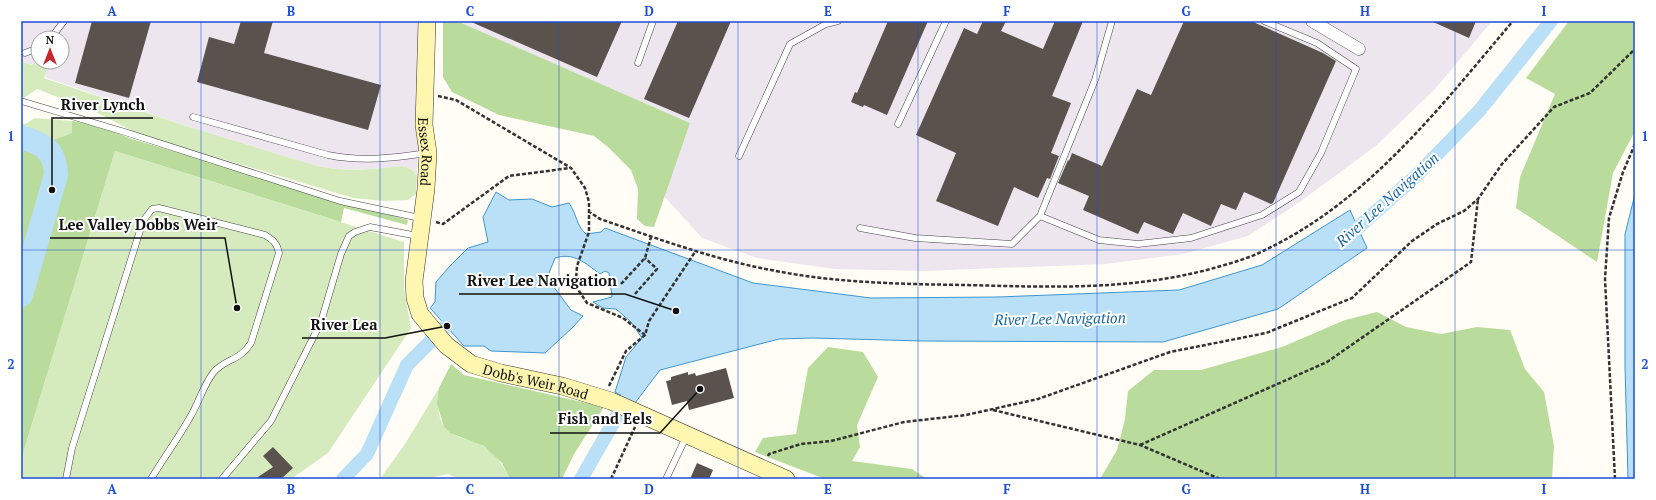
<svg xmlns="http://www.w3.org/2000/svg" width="1656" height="500" viewBox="0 0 1656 500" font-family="'PT Serif',serif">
	<rect width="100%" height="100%" fill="#fffdf5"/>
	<path fill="#eee6ef" d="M21 21H424L417 176 412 170 403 166 358 170 336 169 317 166 183 125 44 77 48 62H62V38H38V61L31 65 21 61Z
		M457 21H1492L1435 89 1377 145 1301 201 1248 236 1183 254 1105 264 923 271 835 269 757 258 702 238 664 196 690 123Z"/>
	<path fill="#d5ebbd" d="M21 61 31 65 38 61 48 62 44 78 183 125 317 166 336 169 358 170 403 166 412 170 417 176 416 194 408 200 384 201 353 198 136 133 98 113 37 89 24 98 21 97Z
		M35 118 72 121V133L21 152V123L25 124Z
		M115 151 404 242V289L411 328 328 453 291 479H21V460Z
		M439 388C437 402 437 426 451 433 461 439 473 440 483 446 496 454 504 466 510 479H459L448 474 424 479H380L405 444Z"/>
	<path fill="#b9dc9c" d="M443 21H457L690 123 654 227 645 226 637 219 638 189 631 170 608 147 594 136 499 115 452 92 443 77Z
		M1569 21H1635V131L1613 173 1597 262 1516 208 1520 177 1555 94 1526 78Z
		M72 121 96 125 132 139 408 220 407 225 344 208 341 222 115 151 21 460V152L72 133Z
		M1377 312 1406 327 1441 334 1477 327 1510 330 1525 369 1544 392 1554 446 1552 479H1100L1117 450 1125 419 1128 391 1154 370H1201L1282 347 1345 320Z
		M828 347 863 352 878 377 857 425 860 447 852 461 912 469 927 479H825L755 452 763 438 796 434 808 368Z
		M451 364 464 375 604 407 574 454 562 479H510L502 463 484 446 450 433 444 427 437 404 439 388Z"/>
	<path fill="#b9e0f7" stroke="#3f96cf" d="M496 192 509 200 532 199 552 207 569 203C578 216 575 224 586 234L601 232 605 228 753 283 871 298 998 297 1179 290 1262 265 1350 210 1367 248 1278 309 1163 342 923 341 813 338 779 339 660 370 635 403 615 392 626 357 642 338 631 322 616 309 603 308 593 302 612 297 609 273 605 271 600 274C585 263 574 252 555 258L547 278 571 310 583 316 572 328 545 353 491 351 484 346H464L430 308 435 302 436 282 449 267 468 248 488 242 483 217Z
		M1635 194V479H1628L1625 366V234Z"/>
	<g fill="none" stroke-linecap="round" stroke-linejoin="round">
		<path stroke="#b9e0f7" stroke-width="14" d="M1344 240 1416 176 1479 111 1551 21
			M343 479 367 454 407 365 459 313
			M581 479 628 397"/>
		<path stroke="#b9e0f7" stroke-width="24" d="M21 137C44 144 55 150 56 175L21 295"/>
	</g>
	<path fill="#5a524d" d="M92 21H151L129 98 75 83Z
		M241 21H273L264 53 381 85 368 130 197 82 209 37 234 44Z
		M469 21H622L597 77Z
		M678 21H731L689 118 644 99Z
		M888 21H928L887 115 864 105 863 107 851 102 855 92 857 93Z
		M983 21H1006L1001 31 1043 49 1055 21H1083L1052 96 1071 103 1051 153 1059 156 1050 179 1047 178 1038 198 1014 187 998 226 936 201 956 153 916 135 964 28 977 34Z
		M1184 21H1251L1323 53 1336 61 1273 203 1271 204 1244 192 1236 210 1221 204 1211 226 1183 213 1173 234 1144 222 1138 234 1083 210 1089 196 1058 183 1068 160 1069 161 1072 153 1102 166 1137 89 1151 95Z
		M1431 21H1476L1469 38Z
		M726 368 734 398 689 410 687 401 672 405 666 381 671 380V377L688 372V375L695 373 696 376Z
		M273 447 293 468 281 479H255L273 467 263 456Z
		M697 463 713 470 709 479H690Z"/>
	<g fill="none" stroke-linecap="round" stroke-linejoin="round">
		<defs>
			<path id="lane" d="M51 38 64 21
				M25 53 38 48
				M638 63 653 21
				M21 101 125 132 340 201 420 218
				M193 117 328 155C361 162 394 158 427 153
				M898 124 946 21
				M739 156 790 44 826 24 838 21
				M1040 216 1099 240 1138 244 1191 238 1262 215 1299 192 1321 153 1356 69 1317 43 1264 21
				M860 228 915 238 1012 244 1040 216 1095 80 1112 21
				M66 479 72 448 143 221 152 209 159 208 265 235C273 240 277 243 279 253L251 343C239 362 225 358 213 373 203 386 198 405 189 419 177 440 163 459 151 479
				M222 479 271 421 321 322 341 254 349 236 355 232 370 227 418 236
				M666 479 686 437"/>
			<path id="street" d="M1312 21 1359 49"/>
			<g id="secondary">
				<path id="s1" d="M427 21 424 125 428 153 426 189 414 281 415 298 420 314 446 345 471 364 501 373 562 386 611 401 786 479"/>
			</g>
		</defs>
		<use href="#lane" stroke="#444" stroke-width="7"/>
		<use href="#street" stroke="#444" stroke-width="13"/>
		<use href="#secondary" stroke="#333" stroke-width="18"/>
		<path stroke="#333" stroke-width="2.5" stroke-dasharray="4 2" stroke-linecap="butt" d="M438 96 456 100 571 168 585 188 589 202V232L577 266 576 280 579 291 587 303 623 318 645 335
			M588 211 600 219C656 238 712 259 771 270 835 283 899 284 965 285 1050 287 1131 291 1214 268 1232 263 1250 258 1267 249 1369 200 1441 106 1513 21
			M436 222 443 224 509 176 570 168
			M621 284 645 258 651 237
			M635 294 657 269 645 258
			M609 386 626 351 645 335 649 321 695 252
			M993 410 1140 445 1220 479
			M1140 445 1327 362 1471 262 1478 199
			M768 456 769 454 801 444 831 441 904 422 966 415 1038 399 1170 352 1266 333 1352 298 1412 241 1437 224 1464 211 1478 199 1502 164 1554 107 1590 93 1635 49
			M611 479 635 427
			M1615 479 1605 279 1609 218 1623 172 1635 144"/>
		<use href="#lane" stroke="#fff" stroke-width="6"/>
		<use href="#street" stroke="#fff" stroke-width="12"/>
		<use href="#secondary" stroke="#fff6b0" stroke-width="17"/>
	</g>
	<path fill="none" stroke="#1d4ed8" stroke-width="1" stroke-opacity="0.55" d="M201 21V479M380 21V479M559 21V479M738 21V479M918 21V479M1097 21V479M1276 21V479M1455 21V479M21 250H1635"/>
	<g text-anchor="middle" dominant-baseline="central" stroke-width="4" stroke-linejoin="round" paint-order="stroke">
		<g font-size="14" fill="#111" stroke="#fff">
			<text stroke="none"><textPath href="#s1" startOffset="131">Essex Road</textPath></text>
			<text stroke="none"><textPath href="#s1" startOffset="434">Dobb's Weir Road</textPath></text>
		</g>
		<g font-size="15" font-style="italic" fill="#1768a6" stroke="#fff">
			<text transform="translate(1387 199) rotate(-42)">River Lee Navigation</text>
			<text transform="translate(1060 318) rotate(-1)">River Lee Navigation</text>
		</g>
	</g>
	<path fill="none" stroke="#111" stroke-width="1.5" d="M52 190L52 118H153M237 308L225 238H50M676 311L625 294H459M447 326L385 338H302M700 389L660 433H550"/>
	<g fill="#111" stroke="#fff" stroke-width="1.5">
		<circle cx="52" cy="190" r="4"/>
		<circle cx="237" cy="308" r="4"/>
		<circle cx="676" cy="311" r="4"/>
		<circle cx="447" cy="326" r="4"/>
		<circle cx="700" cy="389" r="4"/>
	</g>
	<g font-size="15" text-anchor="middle" font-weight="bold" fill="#111" stroke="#fff" stroke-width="4" stroke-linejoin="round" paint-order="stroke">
		<text x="103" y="110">River Lynch</text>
		<text x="138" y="230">Lee Valley Dobbs Weir</text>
		<text x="542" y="286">River Lee Navigation</text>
		<text x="344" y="330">River Lea</text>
		<text x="605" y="424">Fish and Eels</text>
	</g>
	<rect width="1656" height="500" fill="none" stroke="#ffffff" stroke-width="44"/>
	<g transform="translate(50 50)"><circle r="19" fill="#ffffff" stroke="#a0a0a0"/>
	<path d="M0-3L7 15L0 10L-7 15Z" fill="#c4262e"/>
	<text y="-6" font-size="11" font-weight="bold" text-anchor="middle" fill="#111111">N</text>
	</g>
	<rect x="22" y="22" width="1612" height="456" fill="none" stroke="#1d4ed8" stroke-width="1.5"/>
	<g font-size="13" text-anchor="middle" font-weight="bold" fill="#1d4ed8">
		<text x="112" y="16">A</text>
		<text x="291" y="16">B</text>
		<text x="470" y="16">C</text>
		<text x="649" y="16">D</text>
		<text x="828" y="16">E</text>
		<text x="1007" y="16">F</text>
		<text x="1186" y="16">G</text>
		<text x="1365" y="16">H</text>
		<text x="1544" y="16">I</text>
		<text x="11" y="141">1</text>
		<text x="1645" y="141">1</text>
		<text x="11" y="369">2</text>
		<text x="1645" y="369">2</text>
		<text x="112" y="494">A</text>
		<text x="291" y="494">B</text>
		<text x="470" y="494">C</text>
		<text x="649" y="494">D</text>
		<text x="828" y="494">E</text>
		<text x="1007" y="494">F</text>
		<text x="1186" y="494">G</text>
		<text x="1365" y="494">H</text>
		<text x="1544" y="494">I</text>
	</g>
</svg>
